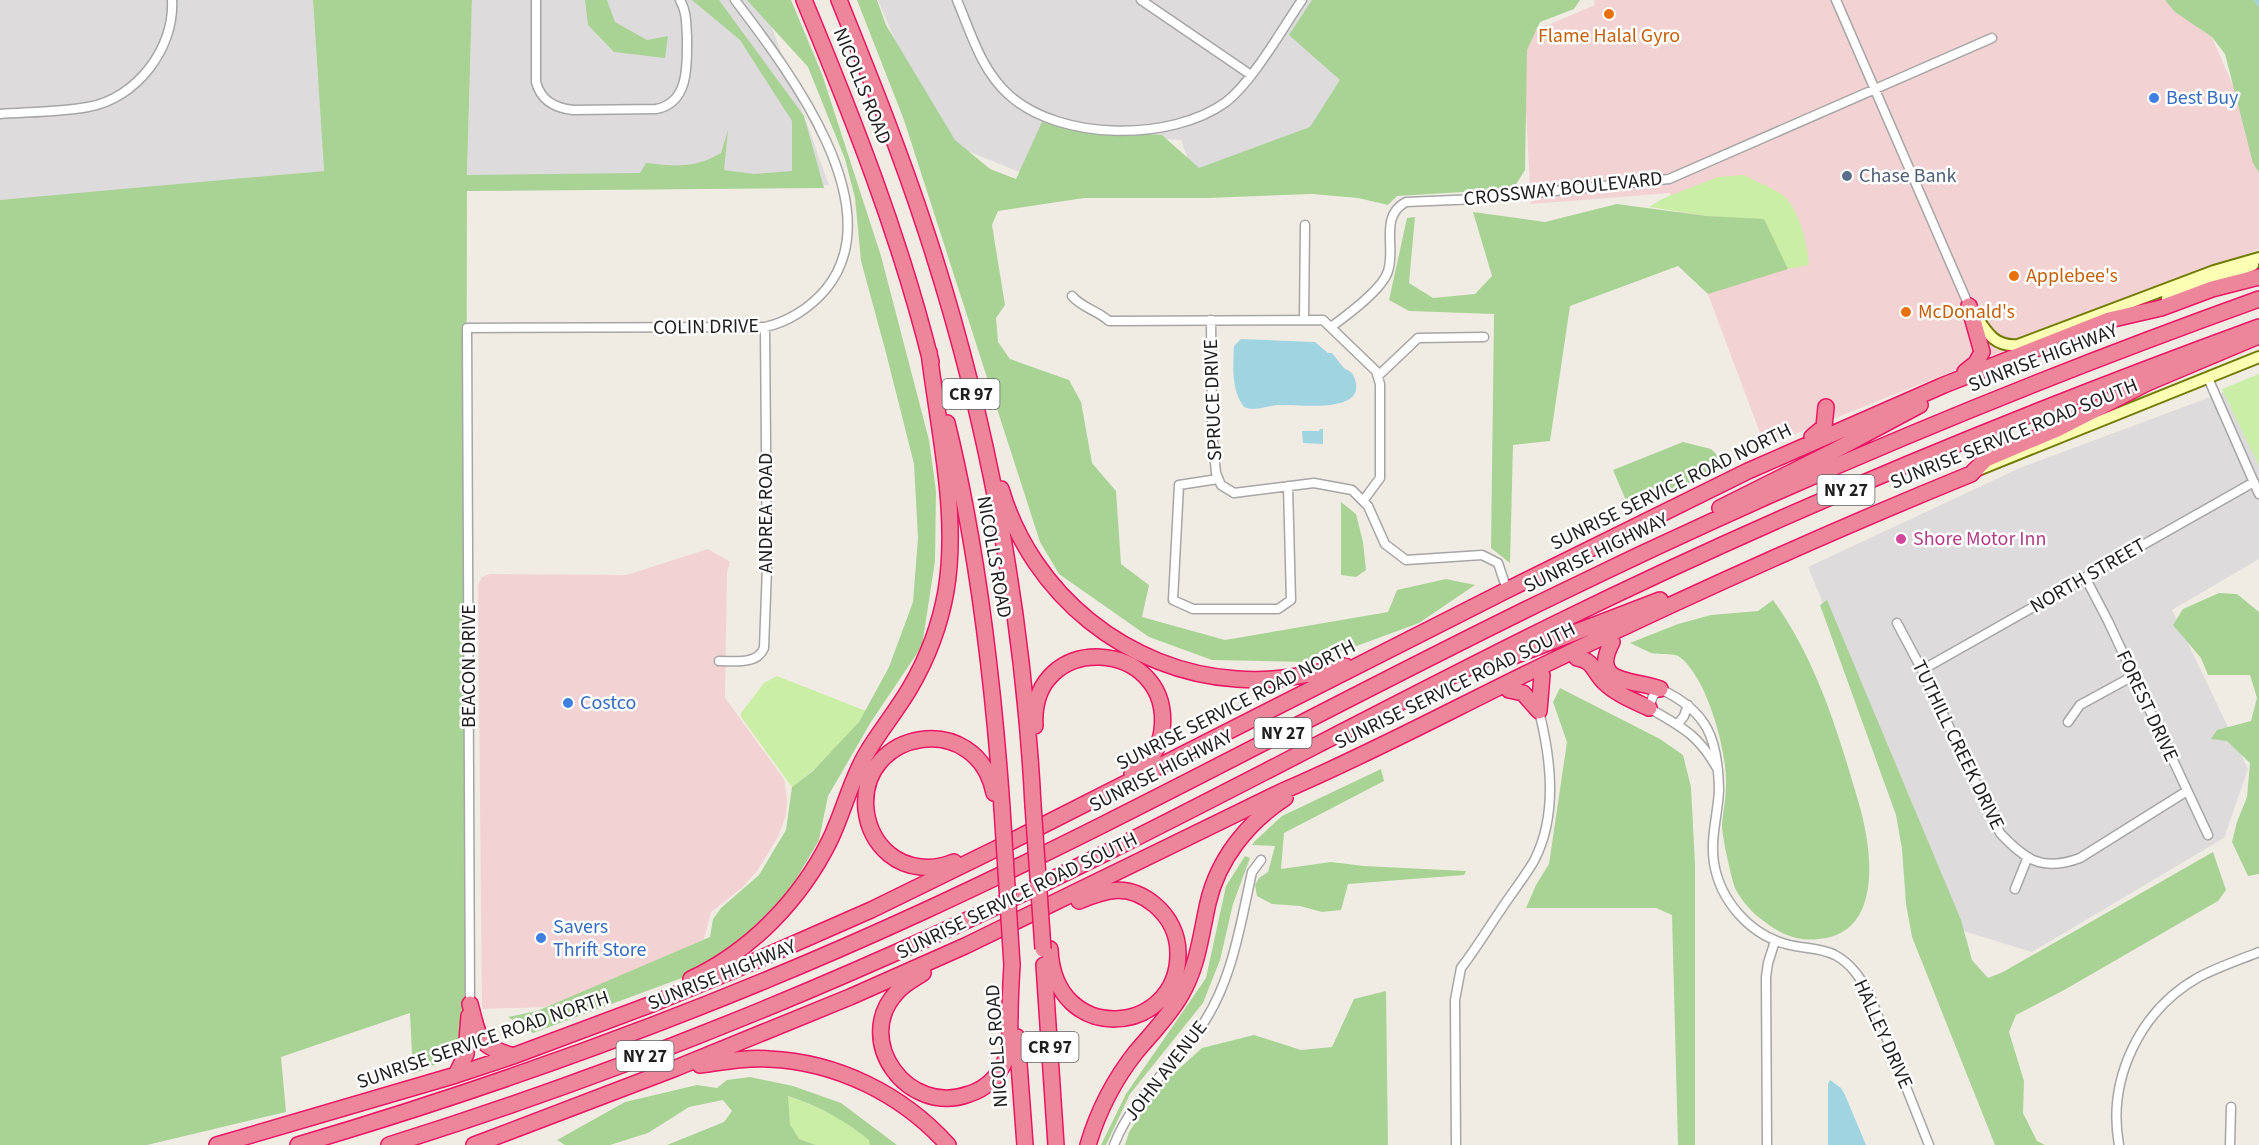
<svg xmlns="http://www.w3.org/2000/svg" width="2259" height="1145" viewBox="0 0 2259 1145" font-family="'Source Sans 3',sans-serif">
	<rect width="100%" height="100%" fill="#f0ece4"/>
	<path fill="#dddbdb" d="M0 0H313L324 171 0 203Z
		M472 0H762L829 185H467Z
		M878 0H1321L1355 83 1317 136 1196 181 1181 140 1044 131 1029 176 936 138Z
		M2232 389 2259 447V559L2172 610 2248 769 2224 838 2032 952 1960 930 1808 567 2020 468Z"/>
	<path fill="#f2d2d2" d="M1594 0H2166L2208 29 2246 114 2259 160V249L1765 446 1670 193 1531 204 1522 36 1595 5Z
		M708 549 730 562 727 572 725 698 784 779 787 799 786 815 778 837 757 871 742 888 711 912 704 939 621 980 545 1007 482 1009 478 585 482 577 490 574 627 575Z"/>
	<path fill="#cbeea6" d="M1744 175C1755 181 1778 190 1786 198 1801 216 1807 243 1809 265L1788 269 1764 220 1706 216 1649 207 1664 198 1718 177Z
		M2259 374V466L2222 389Z
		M777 676 866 711C850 739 818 767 792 787L741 717V713L764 683Z
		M787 1096C819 1106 844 1120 870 1140V1145H816L799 1139 790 1124Z"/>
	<path fill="#a9d395" d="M313 0H472L467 175 640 173 646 163C675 166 694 169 721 153L728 130 724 170 754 174 792 171V121L740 40 692 0H719L804 116 824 188 467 191 465 1052 413 1074 410 1013 281 1057 286 1112 147 1145H0V200L324 171Z
		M585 0H607L615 22 647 40 668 36 665 58 614 52 588 25Z
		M747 0H791L822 74 881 256 929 440 936 491 935 561 922 646 871 722 828 796 819 840 787 895 734 945 682 978 533 1033 508 1017 537 1011 710 937 713 919 721 908 759 875 786 830 792 787 813 771 859 722 889 667 913 602 918 538 914 464 885 349 861 261 855 198 845 159 808 67Z
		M857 0H877L886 25 955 140 990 169 1016 179 1042 122 1060 127 1162 135 1199 168 1310 127 1340 80 1289 35 1312 0H1580L1574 9 1540 22 1527 50 1525 170 1513 189 1397 196 1388 205 1358 198 1312 194 1207 198H1084L998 211 992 225 1005 305 996 318 998 342 1010 359 1069 380 1081 402 1092 463 1116 491 1121 564 1149 585 1142 617 1225 640 1388 612 1397 590 1446 579 1475 585 1419 623 1313 662 1212 660 1149 637 1059 574 1040 542 904 120Z
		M2165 0H2259V173L2253 163 2225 54 2212 37 2175 12Z
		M1617 204 1706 216 1764 219 1788 269 1708 294 1678 266 1570 306 1550 441 1513 445 1510 563 1491 548 1494 314 1409 311 1389 300 1407 218 1415 217 1409 283 1433 298 1475 294 1492 276 1473 212 1545 222Z
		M1683 442 1711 449 1728 465 1630 510 1613 470Z
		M1341 502 1356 514 1363 542 1366 570 1356 577 1341 575Z
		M2219 593 2237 594 2259 612V874L2248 876 2232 842 2237 822 2247 797 2250 763 2227 741 2211 739 2217 730 2251 721 2257 698 2250 675H2208L2201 658 2173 625 2183 609Z
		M1773 600C1817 661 1838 732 1859 804 1872 848 1884 933 1819 939 1797 942 1778 933 1761 919 1752 913 1739 897 1735 888 1731 876 1722 837 1722 825 1723 812 1726 798 1726 785 1727 756 1713 705 1698 680 1694 673 1686 660 1678 656 1670 653 1659 655 1651 653 1644 650 1637 646 1630 643L1678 624 1711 615 1758 611Z
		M1827 600 1961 920 1972 960 1988 978 2003 972 2213 852 2226 890 2218 901 2066 989 2016 1015 2009 1032 2024 1081 2023 1113 2037 1141 2045 1145H1995L1912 937 1906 904 1902 849 1896 815 1820 605Z
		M1560 688 1660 739 1683 755 1691 787 1695 864V1145H1678L1672 915 1656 908H1526L1536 885 1549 864 1567 742 1553 702Z
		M1381 769 1384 781 1284 833 1281 869 1331 862 1364 866 1466 871 1464 875 1348 884 1341 910 1322 912 1300 906 1272 904 1257 896 1255 885 1259 878 1268 872 1275 846 1252 845 1255 841 1282 816Z
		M1245 856 1250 858 1233 904 1220 960 1203 1003 1130 1094 1106 1145H1101L1126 1094 1206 978 1226 886Z
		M1386 991 1388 1145H1125L1129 1132 1159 1087 1202 1048 1254 1035 1301 1050 1332 1047 1354 999Z
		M750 1077 793 1086 841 1103 897 1145H870L869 1140C844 1120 819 1106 788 1096L790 1124 799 1139 816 1145H667L724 1122 732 1111 723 1100 689 1107 648 1133 610 1145H565L557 1140 625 1102 697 1085 717 1088 727 1080Z"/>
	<path fill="#a1d4e1" d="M1241 339 1315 342 1328 353H1332C1336 357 1340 364 1344 368 1348 371 1352 371 1354 377 1370 415 1298 404 1280 405 1268 405 1256 412 1244 407 1231 390 1233 366 1234 346Z
		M1320 429H1323V444L1303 443 1302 431H1319Z
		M1830 1080 1841 1088 1845 1095 1866 1145H1828V1084Z"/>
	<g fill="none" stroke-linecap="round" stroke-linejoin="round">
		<path stroke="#a1d4e1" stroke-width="3" d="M2256 0 2259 5"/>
		<defs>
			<path id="street" d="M536 0V82C541 101 555 108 573 110L656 109C690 103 687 63 687 37 686 24 687 12 680 0
				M957 0C971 33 981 70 1009 95 1060 141 1171 142 1226 102 1253 81 1282 29 1302 0
				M1141 0 1251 75
				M1836 0 1969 306
				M0 114C29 112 59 112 88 107 136 99 175 48 172 0
				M1072 296C1082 308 1097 310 1109 321L1323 320 1376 371 1380 384V478L1363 501
				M1211 320 1212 430 1216 473 1221 485 1234 493 1314 483 1352 490 1368 506 1385 544 1406 560 1482 555 1498 563 1507 590
				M1304 320 1305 225
				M1331 327C1346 316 1383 289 1388 271 1396 248 1379 216 1406 202L1478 199 1669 179 1992 38
				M1378 376 1418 338 1484 337
				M2208 378 2259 494
				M1218 479 1179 485 1173 600 1193 609H1278L1291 600 1288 486
				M2085 577 2108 621 2208 835
				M1897 623 1922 670 2000 833C2025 860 2043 872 2080 858L2187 791
				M719 661C734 661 757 665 764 648L767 567 765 327
				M1922 670 2254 482
				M2068 722 2080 705 2133 676
				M1678 724 1684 716 1688 705
				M1718 770C1699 735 1682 727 1649 708L1653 696 1660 689C1708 711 1718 739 1719 790 1718 814 1710 838 1714 863 1720 900 1749 934 1786 944 1802 949 1819 947 1835 955 1852 964 1861 979 1870 996L1929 1145
				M2015 889 2027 859
				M470 1004 467 328 765 327C788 322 810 308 826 289 894 206 785 66 735 0
				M1114 1145C1132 1098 1170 1070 1198 1031 1232 985 1240 926 1252 872L1261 860
				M1456 1145 1455 1000 1461 968C1475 950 1487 930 1500 911 1511 894 1524 878 1534 861 1558 815 1551 759 1539 711
				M1767 1145 1766 977 1768 963 1775 941
				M2119 1145C2107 1079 2140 1010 2199 977 2218 967 2239 960 2259 952
				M2230 1145 2231 1107"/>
			<path id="secondary" d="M2167 298 2253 265
				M1976 316C1987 333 1995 347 2018 345L2214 271 2259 258
				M1978 470 2259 357"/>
			<path id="highway" d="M804 0C853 118 900 237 931 362
				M839 0C870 77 901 154 927 234 987 417 1023 612 1033 805
				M1965 372 1976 363 1982 352 1969 306
				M947 423C978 549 993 679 1002 808
				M1812 437 1824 427 1826 407
				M1001 489C1032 595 1128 672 1237 679 1274 682 1309 675 1345 666
				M1720 508 1830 453 1920 405
				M1612 642C1589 685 1634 679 1660 689
				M1511 657 1660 600
				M1577 658C1593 660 1594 672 1604 682 1616 694 1634 701 1649 708
				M1509 690 1523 693 1539 711
				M1539 711 1542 675
				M1035 726C1029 629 1173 638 1162 730 1160 748 1148 765 1132 774
				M954 862C933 871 907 869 889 854 876 843 868 827 866 810 858 729 977 709 994 793
				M1050 949C1054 1047 1179 1036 1178 953 1178 934 1169 917 1155 905 1129 883 1107 889 1079 901
				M1044 965 1056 1145
				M923 973C914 979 904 984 897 992 852 1040 908 1117 969 1094 985 1089 998 1077 1005 1061 1012 1046 1009 1031 1010 1016 1010 999 1011 982 1012 965
				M691 979C751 951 801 899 830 840 843 813 850 783 865 756 878 733 896 712 910 688 927 659 940 625 946 591 959 514 938 428 929 352
				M470 1004C480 1040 476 1044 513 1056
				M1017 1037 1025 1145
				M700 1065C722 1062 746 1057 769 1059 837 1062 902 1094 948 1145
				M456 1075 466 1054 469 1016
				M217 1145 456 1075 513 1056 652 1004 739 968 871 910 1010 842 1507 590 1748 471 1944 385 2109 320 2161 308 2212 289 2259 277
				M298 1145C511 1082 720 1005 922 912 1137 813 1343 698 1556 595 1785 483 2020 385 2259 299
				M389 1145C575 1087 757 1016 935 935 1146 838 1350 725 1559 622 1787 510 2021 414 2259 327
				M474 1145 676 1068 850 997 965 946 1283 791C1372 753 1457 707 1544 665 1685 597 1826 533 1971 474L1986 459 2057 429 2147 383 2256 337
				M1088 1145C1098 1111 1114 1080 1136 1052 1152 1033 1169 1016 1181 995 1198 966 1201 934 1208 903 1218 859 1248 822 1285 798"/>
		</defs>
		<use href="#street" stroke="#a6a6a6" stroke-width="11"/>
		<use href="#secondary" stroke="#707b00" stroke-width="14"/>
		<use href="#highway" stroke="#e91663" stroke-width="18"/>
		<use href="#street" stroke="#fff" stroke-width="8"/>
		<use href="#secondary" stroke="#fcfeb4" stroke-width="10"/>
		<use href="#highway" stroke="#ee869b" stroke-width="15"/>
		<defs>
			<path id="highway-bridge" d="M1033 805 1043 949
				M1002 808 1012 965"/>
		</defs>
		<use href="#highway-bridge" stroke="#e91663" stroke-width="18" stroke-linecap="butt"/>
		<use href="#highway-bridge" stroke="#ee869b" stroke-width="15"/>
	</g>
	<g fill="#e8710a" stroke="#fff" stroke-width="2">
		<circle cx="1609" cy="14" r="6"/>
		<circle cx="2014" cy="276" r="6"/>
		<circle cx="1906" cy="312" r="6"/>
	</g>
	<g fill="#3f7fe0" stroke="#fff" stroke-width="2">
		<circle cx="2154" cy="98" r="6"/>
		<circle cx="568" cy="703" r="6"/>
		<circle cx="541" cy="938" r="6"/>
	</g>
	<circle fill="#5c6f8a" stroke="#fff" stroke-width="2" cx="1847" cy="176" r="6"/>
	<circle fill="#d1479c" stroke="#fff" stroke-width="2" cx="1901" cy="539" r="6"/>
	<g text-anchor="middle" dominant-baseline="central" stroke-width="5" stroke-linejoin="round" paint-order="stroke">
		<g fill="#fff" stroke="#626262" stroke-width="1.5">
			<rect x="942.5" y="379" width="57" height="30" rx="4.5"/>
			<rect x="1817.5" y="475" width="57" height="30" rx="4.5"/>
			<rect x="1254.5" y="718" width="57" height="30" rx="4.5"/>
			<rect x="1021.5" y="1032" width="57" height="30" rx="4.5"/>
			<rect x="616.5" y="1041" width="57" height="30" rx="4.5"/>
		</g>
		<g font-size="18" font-weight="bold" fill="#1f1f1f">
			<text x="971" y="394">CR 97</text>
			<text x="1846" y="490">NY 27</text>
			<text x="1283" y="733">NY 27</text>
			<text x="1050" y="1047">CR 97</text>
			<text x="645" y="1056">NY 27</text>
		</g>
		<g font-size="20" fill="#c56008" stroke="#fff" text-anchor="start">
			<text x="1609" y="36" text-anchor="middle">Flame Halal Gyro</text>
			<text x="2026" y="276">Applebee's</text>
			<text x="1918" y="312">McDonald's</text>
		</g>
		<g font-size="20" fill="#1f1f1f" stroke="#fff">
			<text transform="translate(862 86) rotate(68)">NICOLLS ROAD</text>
			<text transform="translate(1563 189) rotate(-6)">CROSSWAY BOULEVARD</text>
			<text transform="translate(706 327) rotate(-1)">COLIN DRIVE</text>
			<text transform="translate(2043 358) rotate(-21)">SUNRISE HIGHWAY</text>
			<text transform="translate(1213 400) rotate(-92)">SPRUCE DRIVE</text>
			<text transform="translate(2014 434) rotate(-22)">SUNRISE SERVICE ROAD SOUTH</text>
			<text transform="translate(1671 487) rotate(-26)">SUNRISE SERVICE ROAD NORTH</text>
			<text transform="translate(766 513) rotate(-90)">ANDREA ROAD</text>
			<text transform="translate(1596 553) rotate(-26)">SUNRISE HIGHWAY</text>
			<text transform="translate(994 557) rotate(80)">NICOLLS ROAD</text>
			<text transform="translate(2088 576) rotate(-30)">NORTH STREET</text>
			<text transform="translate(469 666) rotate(-90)">BEACON DRIVE</text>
			<text transform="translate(1455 686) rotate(-26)">SUNRISE SERVICE ROAD SOUTH</text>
			<text transform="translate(1236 705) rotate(-27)">SUNRISE SERVICE ROAD NORTH</text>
			<text transform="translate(2147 706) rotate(65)">FOREST DRIVE</text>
			<text transform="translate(1958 745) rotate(64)">TUTHILL CREEK DRIVE</text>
			<text transform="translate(1161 771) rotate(-27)">SUNRISE HIGHWAY</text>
			<text transform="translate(1017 896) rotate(-26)">SUNRISE SERVICE ROAD SOUTH</text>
			<text transform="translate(722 975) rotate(-22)">SUNRISE HIGHWAY</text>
			<text transform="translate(1883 1034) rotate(66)">HALLEY DRIVE</text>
			<text transform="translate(483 1040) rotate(-19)">SUNRISE SERVICE ROAD NORTH</text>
			<text transform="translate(997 1046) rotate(-94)">NICOLLS ROAD</text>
			<text transform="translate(1166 1071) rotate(-52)">JOHN AVENUE</text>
		</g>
		<g font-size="20" fill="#366cbe" stroke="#fff" text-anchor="start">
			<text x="2166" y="98">Best Buy</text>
			<text x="580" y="703">Costco</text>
			<text x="553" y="927">Savers<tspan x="553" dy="23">Thrift Store</tspan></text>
		</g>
		<g font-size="20" fill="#4e5e75" stroke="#fff" text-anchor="start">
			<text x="1859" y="176">Chase Bank</text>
		</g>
		<g font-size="20" fill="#b23c85" stroke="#fff" text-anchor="start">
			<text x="1913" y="539">Shore Motor Inn</text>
		</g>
	</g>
</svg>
